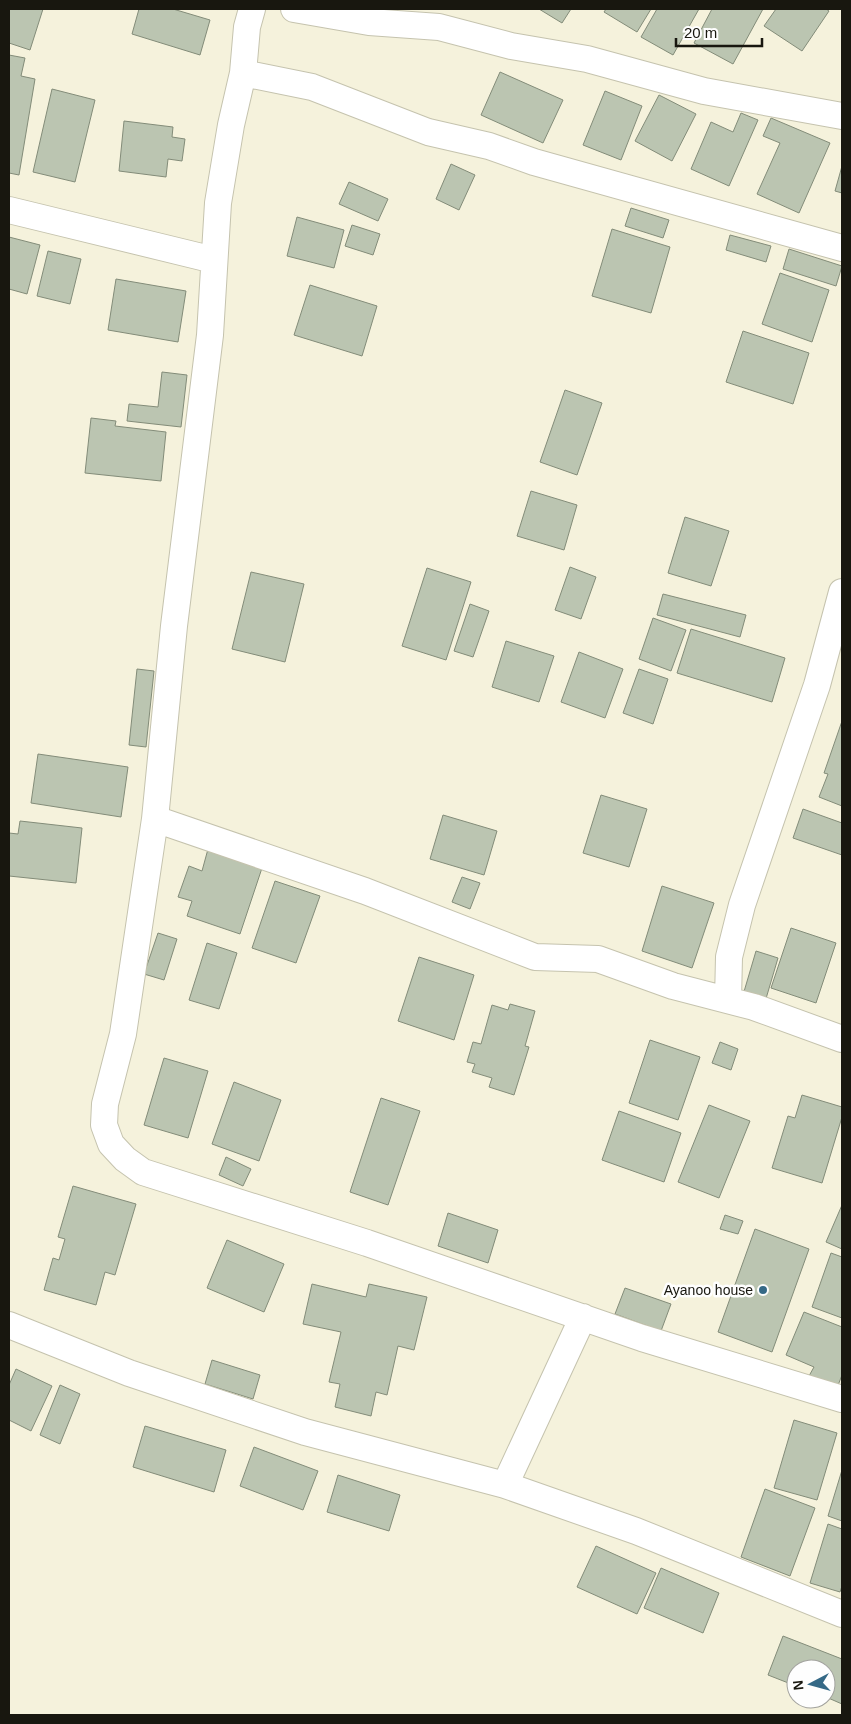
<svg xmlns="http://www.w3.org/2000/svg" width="851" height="1724" viewBox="0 0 851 1724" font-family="Arial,sans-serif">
	<rect width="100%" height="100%" fill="#f5f2dc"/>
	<path fill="#bbc5b1" stroke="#838c79" d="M9 9H43L30 50 9 43Z
		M139 9H173L210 20 200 55 132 34Z
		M539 9H571L562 23Z
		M606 9H651L637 32 604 12Z
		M657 9H699L673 55 641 37Z
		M712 9H763L733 64 694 43Z
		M776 9H826L829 11 802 51 764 26Z
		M9 55 25 58 21 76 35 79 19 175 9 173Z
		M500 72 563 100 543 143 481 115Z
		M52 89 95 100 75 182 33 172Z
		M605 91 642 106 621 160 583 145Z
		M659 95 696 114 672 161 635 141Z
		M741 113 758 120 729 186 691 169 711 122 733 132Z
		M771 118 830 143 799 213 757 194 780 143 763 136Z
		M124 121 173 127 172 137 185 139 182 161 168 159 166 177 119 171Z
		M451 164 475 175 459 210 436 199Z
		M842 166V193L835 191Z
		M349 182 388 199 378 221 339 204Z
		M631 208 669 220 663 238 625 226Z
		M297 217 344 230 334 268 287 256Z
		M352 225 380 234 373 255 345 246Z
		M612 229 670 247 651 313 592 296Z
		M730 235 771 246 766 262 726 250Z
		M9 237 40 245 27 294 9 289Z
		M789 249 842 266 836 286 783 269Z
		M48 251 81 259 70 304 37 296Z
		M780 273 829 290 812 342 762 324Z
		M116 279 186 291 178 342 108 330Z
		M310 285 377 306 362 356 294 335Z
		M743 331 809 353 793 404 726 382Z
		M162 372 187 375 181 427 127 421 129 404 158 407Z
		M565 390 602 403 577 475 540 462Z
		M91 418 116 421 115 426 166 432 161 481 85 473Z
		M531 491 577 505 564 550 517 536Z
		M685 517 729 531 711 586 668 573Z
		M570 567 596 577 581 619 555 610Z
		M427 568 471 582 446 660 402 646Z
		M251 572 304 584 285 662 232 649Z
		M663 594 746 615 740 637 657 615Z
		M470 604 489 611 473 657 454 651Z
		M653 618 686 630 671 671 639 659Z
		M691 629 785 658 772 702 677 673Z
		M506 641 554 656 539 702 492 687Z
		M579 652 623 669 605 718 561 702Z
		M137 669 154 671 146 747 129 745Z
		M639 669 668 679 653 724 623 713Z
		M842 721V806L819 797 828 774 824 773Z
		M38 754 128 767 121 817 31 803Z
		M601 795 647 809 629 867 583 853Z
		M803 809 842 823V855L793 838Z
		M443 815 497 831 484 875 430 859Z
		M20 821 82 828 76 883 9 876V833L18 834Z
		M208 849 262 868 240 934 187 916 192 901 178 897 189 866 202 871Z
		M462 877 480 883 470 909 452 902Z
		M275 881 320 896 296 963 252 948Z
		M662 886 714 903 692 968 642 951Z
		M791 928 836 943 816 1003 771 988Z
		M158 933 177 939 164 980 144 974Z
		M207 943 237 953 219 1009 189 1000Z
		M756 951 778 958 765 1002 743 995Z
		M419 957 474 975 454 1040 398 1021Z
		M510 1004 535 1011 525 1046 529 1047 514 1095 489 1087 492 1078 472 1072 475 1064 467 1062 473 1042 481 1044 492 1005 508 1010Z
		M650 1040 700 1057 678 1120 629 1103Z
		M720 1042 738 1049 731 1070 712 1063Z
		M164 1058 208 1071 188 1138 144 1125Z
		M234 1082 281 1100 259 1161 212 1144Z
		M802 1095 842 1107V1117L822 1183 772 1168 788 1116 795 1118Z
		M381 1098 420 1111 388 1205 350 1192Z
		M709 1105 750 1121 719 1198 678 1182Z
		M619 1111 681 1133 664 1182 602 1160Z
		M226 1157 251 1169 243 1186 219 1175Z
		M73 1186 136 1204 115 1275 105 1272 96 1305 44 1290 53 1258 59 1260 65 1239 58 1237Z
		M842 1205V1249L826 1242Z
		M448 1213 498 1230 488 1263 438 1246Z
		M725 1215 743 1221 738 1234 720 1229Z
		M755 1229 809 1249 772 1352 718 1332Z
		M227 1240 284 1264 264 1312 207 1288Z
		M831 1253 842 1257V1318L812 1307Z
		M312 1284 366 1297 369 1284 427 1297 414 1350 398 1346 387 1395 376 1392 371 1416 335 1407 340 1384 329 1382 341 1332 303 1324Z
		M625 1288 671 1304 661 1331 615 1314Z
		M804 1312 842 1327V1375L837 1388 809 1376 814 1367 786 1355Z
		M212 1360 260 1375 253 1399 205 1384Z
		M16 1369 52 1386 31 1431 9 1420V1385Z
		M60 1385 80 1394 60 1444 40 1435Z
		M794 1420 837 1433 817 1500 774 1488Z
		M145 1426 226 1450 214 1492 133 1467Z
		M254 1447 318 1471 303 1510 240 1486Z
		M842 1470V1521L828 1516Z
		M338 1475 400 1495 389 1531 327 1512Z
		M765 1489 815 1508 790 1576 741 1557Z
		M828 1524 842 1529V1586L840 1592 810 1583Z
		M596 1546 656 1573 637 1614 577 1587Z
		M661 1568 719 1593 703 1633 644 1608Z
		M783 1636 842 1659V1704L826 1697V1669H796V1686L768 1675Z"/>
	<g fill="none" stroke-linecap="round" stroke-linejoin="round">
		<defs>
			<path id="minor" d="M252 9 247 27 243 73 231 125 218 203 210 335 174 626 155 819 123 1034 105 1104 104 1125 111 1144 125 1159 143 1172 367 1243 642 1338 842 1399
				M294 9 369 22 439 27 511 46 587 59 704 91 842 116
				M243 73 312 87 428 132 489 146 534 162 842 248
				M9 210 214 260
				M155 819 365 891 535 957 598 959 673 986 754 1007 842 1039
				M728 1000 729 957 742 905 817 685 842 592
				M9 1325 129 1373 305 1432 505 1485 636 1531 842 1614
				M505 1485 583 1317"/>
		</defs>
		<use href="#minor" stroke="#c5c3ae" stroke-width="28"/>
		<use href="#minor" stroke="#fff" stroke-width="26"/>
	</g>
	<circle fill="#356986" stroke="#fefefe" stroke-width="2" cx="763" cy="1290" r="5"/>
	<g text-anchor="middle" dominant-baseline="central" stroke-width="5" stroke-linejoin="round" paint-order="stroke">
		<g font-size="14" fill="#18170f" stroke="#fefefe" text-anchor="end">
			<text x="753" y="1290">Ayanoo house</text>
		</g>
	</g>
	<rect width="851" height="1724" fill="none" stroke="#18170f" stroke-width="20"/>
	<g transform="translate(811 1684) rotate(264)"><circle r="24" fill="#fefefe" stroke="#a2a29e"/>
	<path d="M0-4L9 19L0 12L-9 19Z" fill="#356986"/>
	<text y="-8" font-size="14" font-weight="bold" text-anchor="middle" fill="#18170f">N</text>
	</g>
	<path d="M676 38v8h86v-8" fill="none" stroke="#18170f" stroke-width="2.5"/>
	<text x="684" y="38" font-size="15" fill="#18170f" stroke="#fefefe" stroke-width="4" paint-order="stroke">20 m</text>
</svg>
